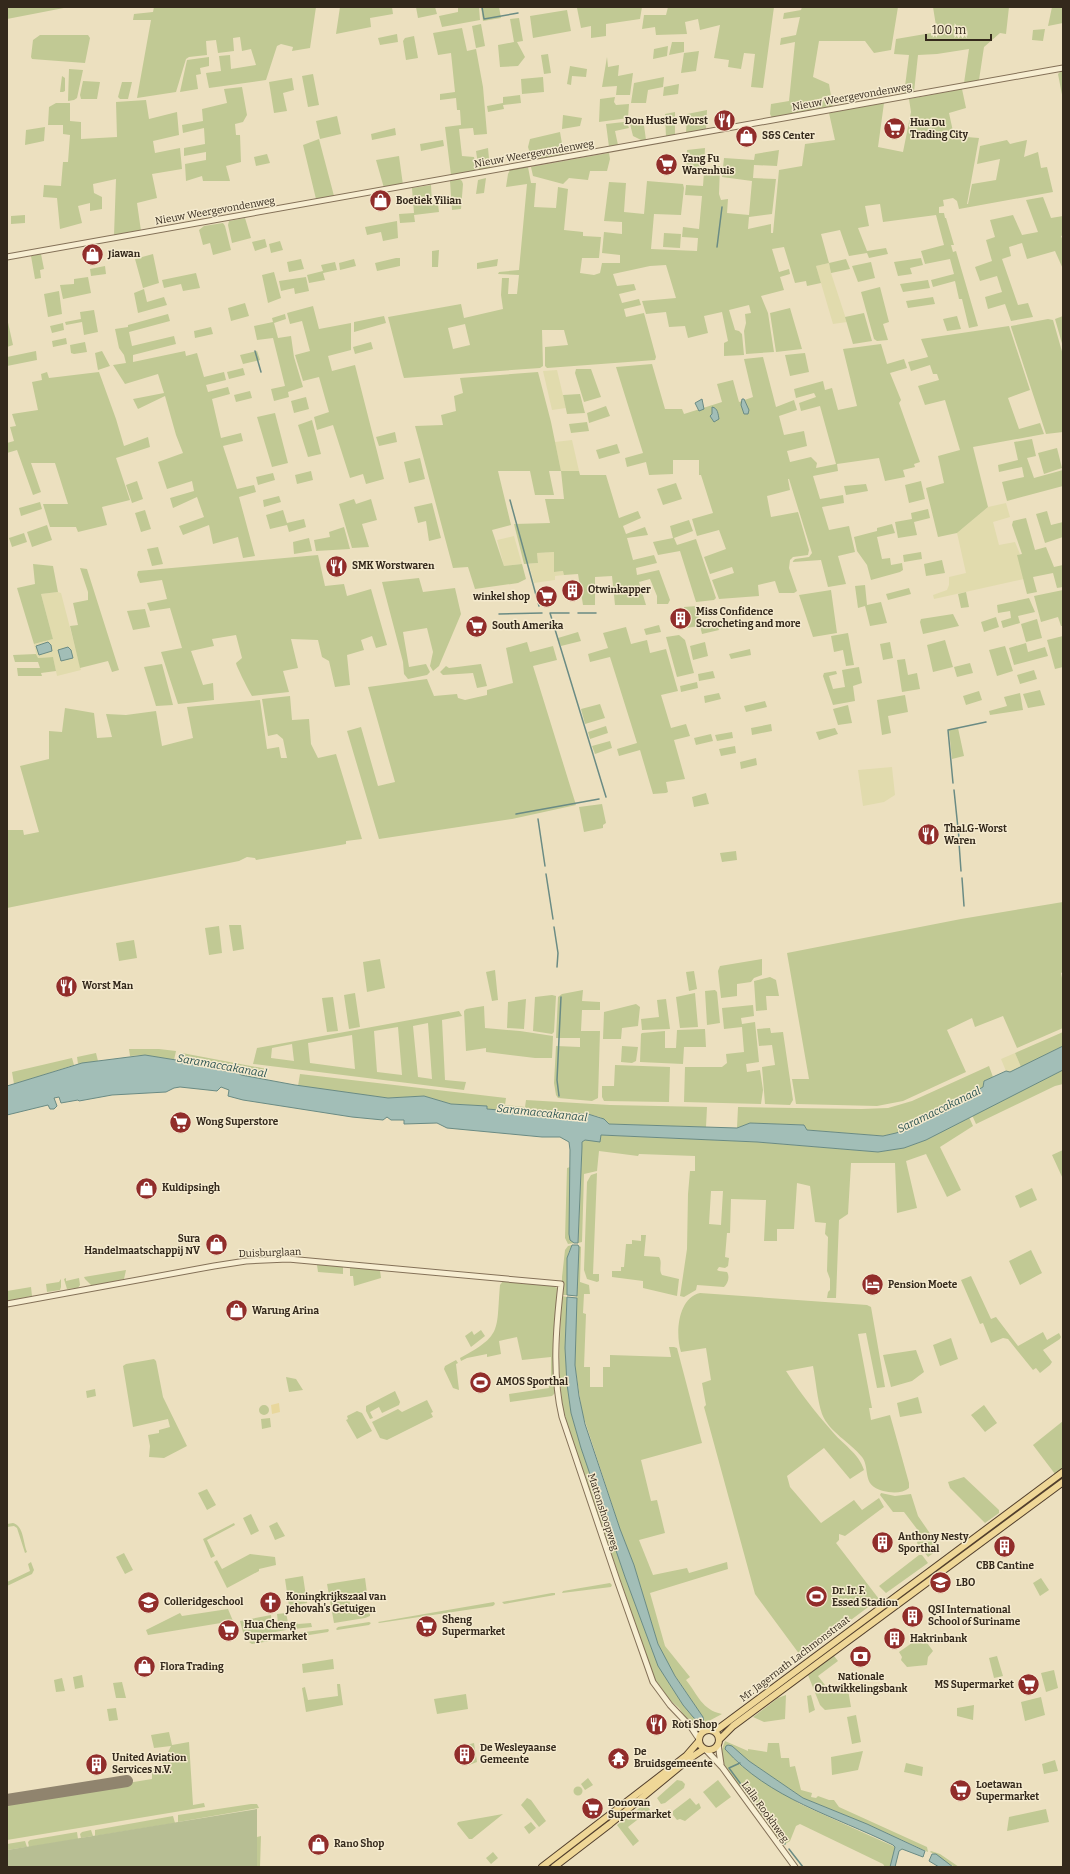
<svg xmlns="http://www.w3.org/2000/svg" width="1070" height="1874" viewBox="0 0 1070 1874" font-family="Bitter,serif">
	<rect width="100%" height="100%" fill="#ece0bf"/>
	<path fill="#e1dbad" d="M829 263 831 273 847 322 833 324 816 266Z
		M557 370 566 408 552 410 543 371Z
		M572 440 579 471H561L555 442Z
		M1006 503 1010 517 993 522 999 545 1015 542 1020 554 1018 555 1024 579 934 599 933 595 947 590 949 585V577L966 573 957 533 988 507Z
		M514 536 522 564 504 566 497 540Z
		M554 552 555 572 564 571V575L555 576V580L534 583 529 564 538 563 537 553Z
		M58 592 61 593 81 670 57 676 53 657 37 658 34 644 53 639 41 594Z
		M892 767 895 795 884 802 863 806 858 770Z
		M1015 1053 1021 1067 1010 1072 1006 1071 1001 1059Z"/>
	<path fill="#c1c994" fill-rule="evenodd" d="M7 7H69L7 19Z
		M154 7H316L310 48 292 51 293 47 281 44 277 46 266 80 209 88 206 73 221 71 219 56 230 55 231 69 256 65 251 49 242 51 240 37 233 38 234 51 218 53 216 40 206 41 207 55 189 57 186 59 176 92 137 98 151 20H133L134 14 153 12Z
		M340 7H392L393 14 370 18 371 27 336 34Z
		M416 7H435L437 14 418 18Z
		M458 7H479L480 20 442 27 439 16 458 12Z
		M481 7H499L501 18 483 21Z
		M642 7 640 19 606 24V36L591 38V26L581 28 577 8Z
		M668 7H774L763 88 751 87 755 54 744 53 741 69 728 67 729 60 714 58 720 25 700 30 698 19 685 22 687 34 656 35 655 27 642 29 644 15H666Z
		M802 7H898L891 50 874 53 865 41H819L813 77 829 84 833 108 772 118 770 114 771 104 789 101 795 42 780 45 781 38 796 35 800 17 783 19 784 13 801 10Z
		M933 7H1009L1006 34 1000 33 984 47 979 80 964 83 969 49 937 54 918 55 914 92 904 94 909 55 894 54 896 39 937 32Z
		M1052 7H1063V23L1048 26Z
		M567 10 571 31 533 38 530 16Z
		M519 18 523 41 517 42 525 57 518 66 500 67 498 45 514 42 510 19Z
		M481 24 485 46 476 48 472 26Z
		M462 28 467 51 476 49 483 87 487 134 474 135 473 128 459 129 462 156 474 157 476 169 474 171 451 175 445 127 461 125 460 110H457L456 98 440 100V94L455 92 451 53 438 55 433 33Z
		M1045 29 1043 41 1032 40 1033 30Z
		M397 34 398 42 380 45 378 38Z
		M40 35H88L90 38 85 63 32 59 31 57 33 40Z
		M414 36 418 58 406 60 403 41 405 38Z
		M672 42H684V52L669 55Z
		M668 46 667 56 653 59 654 49Z
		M699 51 696 71 681 73 684 53Z
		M548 54 551 73 544 74 541 55Z
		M209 57V66L200 68 201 74 196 75 198 89 180 92 187 60Z
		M607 57 608 67 619 65 618 76 633 73 630 95H616L617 86 602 87Z
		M570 66 587 69 586 77 572 76 571 85 567 84Z
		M69 69 83 70 77 98 74 100 68 101Z
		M1063 69V100L1058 74Z
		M313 74 319 105 308 107 302 76Z
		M62 76 65 78V91L63 92H60Z
		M543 77 544 92 522 94 521 79Z
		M664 77 663 87 648 90 646 103H631L634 83Z
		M292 78 294 90 283 93 287 111 274 113 269 82Z
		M83 81 100 82 97 99H81L80 95Z
		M122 82H132L128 99H120L118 97Z
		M679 84 678 94 663 96 664 87Z
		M242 87 247 115 243 122 235 124 236 135H240L241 162 226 166 230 181H203L202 176 186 181 185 164 206 160V152L184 156V148L205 144 204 128 183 133 182 125 203 121 202 109 227 103 224 89Z
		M962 89 966 108 949 113 954 136 979 138 967 204H968L972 184 996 180 1000 159 977 164 980 146 1007 140 1010 144 1027 140 1024 157 1038 152 1041 168 1047 167 1053 192 959 209 957 201 953 198 943 200 944 206 939 207V213H944L945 218H946L954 245H951L953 252 956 251 978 326 969 328 962 299H959L955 281 933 287 931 280 954 274 950 259 925 264 921 251 944 245 936 215 883 222 880 204 865 206 869 226 858 228 867 251 886 248 888 254 869 258 867 253 849 256 840 230 821 234 829 263 846 259 850 269 831 273 829 263 816 266 821 283 807 286 806 281 795 283 784 247 772 249 779 272 789 269 790 274 780 277 784 290 761 296 768 313 774 352 746 354 744 331 746 323 745 314 751 313 749 305 729 310 735 330 739 331 742 334 744 355 724 356V343L728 341 722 312 704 316 708 333 688 338 685 326 669 327 666 312 646 314 642 301 676 298 666 265 650 266 613 274 617 286 634 284 636 290 619 294 622 303 639 299 641 305 624 309 626 317 644 313 656 357 655 360 547 368 545 366V347L568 345 564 330H542L543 366 540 368 404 378 403 375 388 317 461 304 464 318 503 309 501 295 502 278H509L508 294H517L519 275 498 274 499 272 519 270 527 184 506 187 508 174 510 170 528 167 531 183H536L534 207 556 208 558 187 568 189 564 230 583 232V236L601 237 599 258H582L580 273 594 275 600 273 602 263H620V255L602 253 604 232 622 234V222L604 221 609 182 626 183 624 212 644 214 647 181 683 184 684 188 681 215 654 214 651 249 697 251 698 238 682 237 683 227 699 229 702 196 685 195 686 185 703 186 704 172H686L687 150 705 148 704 169 720 166 719 194 721 200 728 199 727 213 749 215 752 181 722 177 724 158 754 160 755 154 779 150 777 166 754 165 753 178 776 179 772 214 749 217 748 229 771 224V233H773L779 170 802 166 805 144 835 140 829 113 884 103 878 147 903 152 911 112 909 99ZM465 324 470 345 453 349 448 328Z
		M520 95 521 103 503 105 504 109 488 112 487 106 503 103V97Z
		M615 97 614 102 616 105 629 104 628 118 599 122 600 99Z
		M146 100 149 119 177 112 179 135 153 141 155 153 180 148 182 169 152 174 157 198 137 203 141 231 114 235 116 179 93 184 94 193 102 197V209L90 211V203L78 206 82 223 60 229 57 198 43 197 44 185 61 186 63 162H68L70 135 63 134V125H48L49 107 56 103H70V121L81 122V139L117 137 116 102Z
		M707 110 706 130 686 133 687 114Z
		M675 112V136L666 137 665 114Z
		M563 115 582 118 580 126 562 129Z
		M337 116 341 134 320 139 316 121Z
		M643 118 646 140 643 141 633 136 630 124 634 119Z
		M624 122 627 123 629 128 615 131 618 145 609 147 606 124Z
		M45 127 44 141 25 145 26 130Z
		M395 128 396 135 372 140 371 134Z
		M560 132 564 155 532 160 528 147 530 139Z
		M319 139 334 196 316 199 303 145Z
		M443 140 444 146 421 151 420 144Z
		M488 148 490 169 479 171 476 151Z
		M609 153 610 159 607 171H590L588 180 569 178 563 184 533 176 531 167Z
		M267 154 270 163 256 166 254 157Z
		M399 156 403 185 384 188 376 160Z
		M486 178 484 193 476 194 478 180Z
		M459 179 462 181 463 184 461 209 452 210 450 181Z
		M431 185 432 204H438L439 212 414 215 415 222 400 223 399 214 414 213 412 188Z
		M1043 197 1051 218 1063 216V235L1061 236 1063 241V269L1055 251 1027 259 1022 243 1009 247 1011 256 1002 259 1018 305 1028 303 1033 317 1011 321 1005 304 988 309 985 297 1002 292 997 276 980 281 975 267 992 261 986 240 995 237 990 220 1013 215 1022 235 1038 232 1026 200Z
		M25 215V223L11 224V216Z
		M245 218 251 238 232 243 228 225 229 221Z
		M397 221 398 238 383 241 381 232 367 235 365 227Z
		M223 223 225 226 231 250 213 255 210 243 203 245 199 230 204 226Z
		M664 233 681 234 680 248 663 247Z
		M265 239 267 247 255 251 252 242Z
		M280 241 283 250 271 253 269 244Z
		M439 250 438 267H432V251Z
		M41 254 44 269 40 270 41 278 35 279 31 256Z
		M153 254 159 283 143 288 135 259Z
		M396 258H400V266L377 271 375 263Z
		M921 258 923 265 910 268 912 274 898 276 894 262Z
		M301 259 304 269 289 272 287 262Z
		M354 259 356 266 340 270 339 263Z
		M498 259 497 266 477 269V263Z
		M335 262 337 270 323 273 325 280 309 283 307 275 323 271 321 265Z
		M871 262 875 278 858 282 852 266Z
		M105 266 106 274 91 276 90 269Z
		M274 272 281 298 268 303 262 275Z
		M196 273 200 288 183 291 181 284 164 288 162 280Z
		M88 277 91 293 63 299 60 285 74 284V279Z
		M306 277 309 291 295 294 294 288 281 291 279 281Z
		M928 280 930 288 903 292 900 284Z
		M880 287 889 322 883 324 888 340 877 341 874 339 861 292Z
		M144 289 147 302 164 297 167 305 138 313 134 293Z
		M59 291 62 314 48 317 44 294Z
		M933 297 935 304 908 308 906 301Z
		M245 303 249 316 231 321 228 308Z
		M313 306 319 329 351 323V350L328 356 332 371 355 365 384 479 366 484 363 474 350 478 333 425 317 430 314 417 329 412 319 377 303 381 295 355 310 351 302 321 290 324 287 313Z
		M790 308 802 349 776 352 770 313Z
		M94 310 98 332 84 335 82 322 66 325 65 322 81 319 80 312Z
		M864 313 872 341 853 344 845 317Z
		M168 314 170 321 129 332 132 346 174 336 176 344 133 355V362L185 351 186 356 197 353 204 377 224 372 226 380 206 385 208 392 228 387 230 394 212 399 221 438 241 433 243 441 223 446 237 489 254 485 256 492 239 497 255 556 243 558 238 537 213 544 209 525 183 535 179 526 204 517 197 497 173 508 170 498 194 491 192 481 167 489 158 462 183 453 176 435 165 396 138 409 133 399 164 393 158 374 125 384 113 365 126 363 124 355 119 348 115 329 128 327V325Z
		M285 314 286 319 274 323 278 338 291 336 294 357 303 387 288 392 289 397 274 401 271 389 285 386 273 338 257 340 254 326 273 322 272 318Z
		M384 316 386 323 354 332V322Z
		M957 316 961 329 947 331 943 319Z
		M1063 316V347L1055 319Z
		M7 318 13 345 7 347Z
		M1048 319 1053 320 1063 355V432L1046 434 1011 327V326Z
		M63 323 64 330 52 333 50 326Z
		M1009 326 1030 390 1008 398 1019 429 1040 423 1044 434 973 447 988 507 957 533 938 537 926 488 944 483 938 456 960 450 945 400 925 405 918 386 939 380 937 374H933L930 365 911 371 908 362 928 357 921 339Z
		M211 327 213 334 195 338 194 331Z
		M66 338 67 344 53 347 52 341Z
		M85 342 87 352 74 354 71 353 70 345Z
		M371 342 373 349 355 354 353 347Z
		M881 344 887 364 904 359 907 368 890 373 901 400 899 403 920 462 914 464 915 467 903 470 905 477 885 481 879 458 837 464 838 471 813 476 820 499 843 495 844 503 822 507 829 530 849 526 855 552 838 556 846 584 828 587 821 560 792 562 795 559 809 557 812 553 789 479H788L790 490 767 496 771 517 798 512 809 550 808 555 793 557 790 560 789 568 797 591 794 593H779L775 581 758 585 759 596 719 599 712 580 734 573 732 567 710 574 704 557 726 549 719 530 697 536 692 519 713 513 701 475H699V460H673V474L649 475 646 462 627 467 625 458 643 453 616 367 652 364 665 409H682L684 414 722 402 717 384 733 380 739 402 753 397 744 359 763 357 776 407 794 400 797 410 779 416 784 435 804 431 807 446 787 451 790 462 811 457 817 463 816 468 836 464 820 406 801 411 799 403 816 397 814 393 796 398 794 389 823 381 825 390 832 388 838 410 857 406 843 349Z
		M36 351 37 360 7 366V357Z
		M102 351 110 366 98 370 95 353Z
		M257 351 260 360 243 364 240 355Z
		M805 353 809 372 790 376 785 355Z
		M243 368 245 375 229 379 227 372Z
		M576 369H591L601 397 584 402 575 373Z
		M47 372 49 378 99 372 116 419 124 446 148 437 150 447 116 458 130 500 102 507 107 525 78 532 76 527H50L43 504H68L55 463H31L41 492 33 495 17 450 7 453V443L14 441 10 427 16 426 12 414 38 410 32 382 42 380 41 374Z
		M538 372 551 422 561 471H579L580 475H606L619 518 638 511 641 518 623 526 626 534 645 527 648 535 627 538 633 560 654 555 657 563 636 568 637 575 659 570 670 600 668 604H657V596L650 579 639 582 646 605H615L612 576 595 577V605H583L578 574 564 575 563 571 554 572V552L537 553 538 563 524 564 514 524 550 523 545 499H564L561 471H549L554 495H535L530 471H498L511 525 492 530 504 566 522 564 526 579 518 583 475 589 468 567 453 568 415 426 443 425 441 415 456 411 454 396 463 393 460 378Z
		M250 391 252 398 236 402 234 395Z
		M580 394 585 413 567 414 563 395Z
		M306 397 309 409 294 413 291 401Z
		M606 406 610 416 589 423 587 413Z
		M275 413 288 463 272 467 257 417Z
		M312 420 321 454 308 457 298 425Z
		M587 422 589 431 571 433 569 424Z
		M395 432 397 442 379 446 376 437Z
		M1032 439 1036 456 1027 458 1034 478 1063 470V486L1007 501 1002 482 1024 477 1022 467 999 472 998 465 1018 460 1014 442Z
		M617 444 620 453 599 459 596 450Z
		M1057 448 1062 468 1044 474 1038 453Z
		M420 458 425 479 409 483 404 462Z
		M311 471 313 480 297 484 295 475Z
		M273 473 275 480 258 485 256 477Z
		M137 481 143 499 132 503 126 485Z
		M921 481 925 499 909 503 905 485Z
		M676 483 682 499 663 505 657 489Z
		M866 484 868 491 846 495 844 486Z
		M279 496 281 502 264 507 263 500Z
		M354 499 356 504 371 499 377 520 362 524 369 547 352 548 339 504Z
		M40 502 42 509 21 516 19 508Z
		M432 503 441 538 429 541 426 521 418 523 414 507Z
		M928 509 930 518 914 522 917 535 898 538 895 522 912 519 911 513Z
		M145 510 151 529 141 532 135 513Z
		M283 510 287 523 304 519 306 527 289 532 287 525 270 529 266 515Z
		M1047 511 1051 525 1063 522V537L1045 543 1036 514Z
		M1026 518 1035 550 1046 547 1054 567 1063 565V587L1057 588 1053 573 1033 577 1037 592 1027 594 1017 555 1022 554 1012 525 1013 521Z
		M689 520 693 531 674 538 677 545 696 539 716 598 714 600 696 602 680 551 658 555 653 542 673 538 670 526Z
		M892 524 895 533 877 537 882 559 890 558 891 565 902 563 903 570 900 572 871 580 867 565 857 551 854 537 877 531V528Z
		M47 525 52 540 32 547 27 532Z
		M344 527 350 549 316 551 314 540 330 537 329 532Z
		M24 533 27 542 12 547 9 538Z
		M309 538 312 551 294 554 293 542Z
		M158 547 163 564 152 566 147 549Z
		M921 552 922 559 904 562 903 555Z
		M318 555 325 586 344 584 347 596 371 589 387 645 376 648 372 636 361 640 364 650 347 655 350 685 335 687 329 661 322 657 318 640 291 639 298 668 283 671 289 692 252 696C249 691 237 668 236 663L242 658 236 635 212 639 214 646 191 651 203 685 213 683 214 700 178 704 161 652 182 648 170 608 150 611 147 603 167 599 162 580 140 583 137 575 138 571Z
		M942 560 945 573 926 576 924 564Z
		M33 564 53 566 58 592 41 594 53 639 34 644 17 588 35 584Z
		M80 568 87 569 119 670 112 672 108 661 80 668 70 626 78 625 73 603 88 600V592Z
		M419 578 423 592 455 588 461 614 439 666 433 671 430 666 433 652 427 628 403 632 409 667 426 664 430 672 427 675 408 679 404 674 403 662 382 582Z
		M865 585 867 605 881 602 887 623 870 626 865 606 858 608 855 586Z
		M909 588 911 594 888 600 886 594Z
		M831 590 837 633 813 637 799 595Z
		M1063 590V626H1061L1058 617 1041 622 1034 596Z
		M966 592 969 607 961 608 958 594Z
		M1029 598 1035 612 1018 616 1020 623 1003 628 1001 621 1011 618 1010 611 998 613 997 605Z
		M697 606 700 626 685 628 684 607Z
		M145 609 150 627 133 630 127 611Z
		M953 614 959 626 923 634 920 622 921 619Z
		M996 617 999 627 984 632 981 622Z
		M1037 619 1042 638 1026 642 1021 624Z
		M717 623 719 630 702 634 700 626Z
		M659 625 661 632 646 635 644 629Z
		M626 627 631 644 647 640 650 653 666 649 678 691 661 695 671 728 686 724 690 736 674 740 685 779 666 782 668 792 666 793 653 794 640 750 619 756 617 749 637 743 610 657 590 662 588 654 608 648 603 633Z
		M578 632 581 641 561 646 558 638Z
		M848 633 854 665 846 666 843 650 834 652 831 636Z
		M679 635 685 640 694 673 677 677 666 637Z
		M1063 636V667L1055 669 1047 640Z
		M945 640 953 667 933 672 927 645Z
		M527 642 530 652 553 646 557 660 533 666 576 805 512 819 379 839 347 731 361 727 378 786 395 782 368 687 427 679 434 696 457 694 458 698 465 700 487 695V690L513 683 506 648Z
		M705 642 708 656 693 660 690 646Z
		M890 642 893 658 883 660 880 644Z
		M1026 643 1028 652 1045 647 1048 656 1014 665 1009 648Z
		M1005 646 1013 671 997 676 989 650Z
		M750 649 751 655 731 659 729 654Z
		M36 654 38 658 53 657 56 671 41 673 42 676H18L17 668H40L38 662H15L13 655Z
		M905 659 908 675 917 673 920 689 902 692 897 660Z
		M970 663 973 673 957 677 954 667Z
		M162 664 173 705 156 706 144 667Z
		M481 664 487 686 477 688 473 673 443 675 440 672 446 666 449 668Z
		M859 667 862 683 853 686 855 701 833 705 823 676 824 673 836 671 837 674 829 676 833 689 845 687 842 670Z
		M1034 670 1037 679 1020 684 1017 675Z
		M713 671 715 678 699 681 698 674Z
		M697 682 698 688 681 692 680 686Z
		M1040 690 1045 705 1028 708 1023 694Z
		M979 691 982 700 966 705 963 696Z
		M719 693 721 699 705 703 704 696Z
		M1020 693 1023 710 990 715 989 711 1007 706 1004 697Z
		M905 695 908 712 888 716 891 733 882 735 877 700Z
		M290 696 292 720 309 719 311 744 318 758 336 754 362 839 346 841V844L256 860 255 858 247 857 239 861 7 908V830H23L24 835 39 832 20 766 49 759V731L62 732 65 708 94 713 97 738 112 737 106 714 126 715 156 711 162 746 193 738 187 707 260 700 267 749 279 747 281 758H287L283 739 277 734 268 736 262 699Z
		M765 701 767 707 746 712 744 706Z
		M600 704 605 718 585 724 581 709Z
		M848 705 852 723 838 725 833 709Z
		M771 724 772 731 752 735 751 728Z
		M606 726 608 733 590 739 588 732Z
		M835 728 838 734 819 740 816 732Z
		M958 728 964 756 952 759 949 730Z
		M732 732 733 738 717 741 715 735Z
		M711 734 713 741 696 745 694 738Z
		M610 741 612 748 595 754 592 746Z
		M735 746 736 753 721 756 719 749Z
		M756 758 757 765 741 769 740 762Z
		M706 793 709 804 694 807 692 797Z
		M602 804 606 823 603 825V828L584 832 579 807Z
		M736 851 737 860 722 862 720 853Z
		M1063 902V972L1061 973 1063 983V1028L1017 1048 1003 1016 975 1027 972 1018 947 1030 966 1072 903 1101 877 1106 796 1104 792 1079H809L787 953 961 919Z
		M229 925H241L244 949 233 951Z
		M219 926 222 953 209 955 205 928Z
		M134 940 137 958 119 961 116 943Z
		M380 959 385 988 367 992 363 962Z
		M762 959V975L754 978 751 982 737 984V996L721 998 718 971 720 966Z
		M495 970 498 1000 492 1001 486 972Z
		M694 971 697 989 689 991 686 972Z
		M770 977 776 980 779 996H766L767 1010 756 1011 754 981Z
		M583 990 582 1001 600 1002V1010H582L581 1031H600L598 1098 592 1101 558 1098 556 1095 554 1083 556 1046 580 1047V1038H556L558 997 562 994Z
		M715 990 717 992 720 1023 707 1025 705 991Z
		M355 993 360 1027 349 1029 344 995Z
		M695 993 698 1027 680 1028 676 997Z
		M552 995 556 996 554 1032 552 1034 533 1031 535 997Z
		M333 997 338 1031 327 1032 322 998Z
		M526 999 524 1029 507 1028 508 1002Z
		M666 999 670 1029 642 1030 641 1019 659 1017 657 1000Z
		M636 1004 640 1007 638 1026 622 1028 621 1039H603L604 1012Z
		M753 1005 754 1016 741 1018 742 1024 755 1022 759 1062 746 1064 747 1072 760 1070 763 1090 761 1104 684 1102 685 1067H722L727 1063 726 1054 744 1052 742 1027 724 1029 722 1008Z
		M484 1006 485 1028 520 1031 553 1036 552 1058H535L486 1052V1048L466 1051 464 1011 466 1009Z
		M459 1011 462 1016 442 1020 445 1080 466 1082 464 1090 253 1064 257 1048ZM428 1023 432 1079 418 1077 413 1026ZM398 1027 402 1075 377 1072 374 1031ZM352 1035 355 1069 310 1063 308 1043ZM292 1044 294 1061 271 1058 272 1048Z
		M770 1028 771 1033 783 1032 793 1100 790 1105 765 1104 762 1067 775 1065 772 1045 759 1046 757 1029Z
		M705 1029 706 1047H684L683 1064 640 1062 641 1034 642 1033 665 1031V1048H676L677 1030Z
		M1063 1032V1046L1021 1067 1015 1053Z
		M622 1046 638 1047 636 1061 632 1063 621 1062Z
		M129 1049H159L176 1051 174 1060 145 1055 130 1056Z
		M96 1053 98 1061 78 1064 77 1057Z
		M182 1053 267 1069 265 1078 241 1075 232 1069C216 1072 201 1057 181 1059Z
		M72 1058 74 1065 14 1084 12 1072Z
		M615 1065 670 1067 669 1102 604 1101 602 1097V1086H614Z
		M989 1066 993 1077 984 1081 983 1087 910 1128 896 1133 883 1136 807 1130 804 1125 750 1123 737 1128 738 1107 862 1109 888 1108 912 1101Z
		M1063 1070V1084L1055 1086 976 1124 972 1115Z
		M300 1074 506 1098 505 1105 525 1107 526 1100 610 1105 707 1107 706 1127 609 1124 600 1117 588 1114 563 1113 558 1111 547 1114 487 1109V1106L451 1104 424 1096 388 1098 298 1086Z
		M969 1117 973 1126 940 1147 961 1190 947 1197 926 1154 906 1161 917 1208 897 1213 895 1163H851L848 1214 839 1220 836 1298H827L828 1292 830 1290V1279L827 1271 828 1237 825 1234 826 1223 815 1222 810 1186 797 1183 794 1229H777V1241H764L766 1200 731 1199 730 1233H727L725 1257 729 1258 728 1266 725 1268 719 1267 717 1270 719 1271 727 1272C730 1277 728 1283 724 1287L697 1285 696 1290 684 1297 680 1296 687 1249 688 1194 690 1171H695V1156L639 1154 638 1156 599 1151 597 1171 584 1174 582 1242 578 1243 582 1147V1142C588 1138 591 1139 597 1142L600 1140 601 1135 757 1142 878 1152 904 1148 926 1140ZM711 1191H723L721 1225 709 1224Z
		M1063 1150V1179L1052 1155Z
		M570 1167V1223L569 1234 574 1243 568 1244 565 1238 567 1168Z
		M597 1173 593 1274H599V1281L597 1282 587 1279 584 1270 587 1182 591 1175Z
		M1032 1188 1037 1200 1020 1208 1015 1196Z
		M641 1235H646L644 1256 659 1257C663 1263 658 1269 662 1275L679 1279 677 1296 643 1288V1281L612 1277V1271H621V1267H624L626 1244H632V1240L641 1241Z
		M572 1245 568 1254V1295H562V1277L565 1250 568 1246Z
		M578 1245 581 1247 580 1282 589 1285 590 1294H584L583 1313 586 1314 584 1367H590V1387H603V1367H610V1355L671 1357 669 1347H674L677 1348 702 1443 641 1460 651 1501 657 1500 665 1533 639 1540 653 1575 687 1568 689 1573 727 1562 728 1569 650 1593 665 1646 690 1677 686 1680C698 1695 702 1710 722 1714L705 1723 703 1717 668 1665 658 1644 634 1565 620 1529 582 1412 575 1365Z
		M1031 1250 1042 1273 1020 1285 1009 1261Z
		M319 1264 343 1267V1274L318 1272 317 1265Z
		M354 1267 380 1270 381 1278 354 1286 353 1276H350V1268Z
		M126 1270 124 1279 93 1287 85 1279 84 1277Z
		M971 1276 991 1319 996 1317 1018 1346 1043 1332 1047 1340 1059 1333 1061 1337 1060 1339 1043 1350 1052 1362 1050 1365 1040 1373 1036 1368 1033 1370 1008 1339 1003 1338 991 1343 983 1323 980 1324 961 1280Z
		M66 1278V1281L79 1278 80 1285 78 1288 67 1289 64 1279Z
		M61 1279V1287L60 1290 47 1292 46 1284 59 1282Z
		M503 1281 553 1286 557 1288 554 1376 551 1377V1357L522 1360 517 1337 499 1341 501 1354 487 1357V1354L467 1358 461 1361 460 1358C503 1335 496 1331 500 1285Z
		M31 1287 32 1296 7 1301V1291Z
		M700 1293 867 1305 871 1307 885 1387 877 1388 866 1333 858 1334 872 1408H869L871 1420 890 1415 909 1483V1488C901 1495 883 1493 874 1487 864 1480 869 1466 862 1457 850 1442 829 1432 822 1414 817 1399 816 1381 813 1366L786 1371C799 1391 815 1412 831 1430 842 1444 859 1453 864 1470L850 1479 824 1448 787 1476 790 1487 821 1523 854 1500 862 1510 879 1498 884 1507 845 1536 839 1534V1540L836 1543 879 1599 804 1655H800L755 1594 704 1407 706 1405 702 1383 711 1380 706 1348 681 1352C675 1333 678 1298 700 1293Z
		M562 1296 567 1297 565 1348 567 1384 571 1413 581 1448 625 1577 654 1655 665 1677 683 1705 703 1726H701L685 1717 679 1708 670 1700 654 1678 566 1422C556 1379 560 1340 562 1296Z
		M481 1330 485 1336 471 1347 465 1336 472 1331 474 1335Z
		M951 1338 958 1359 940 1366 933 1345Z
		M916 1350 924 1372 912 1381 891 1387 883 1355Z
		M154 1359 156 1361 163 1397 187 1446 164 1458 149 1457 150 1446 148 1435 159 1433V1430L170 1427 168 1419 133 1427 123 1366 126 1364Z
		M456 1360 458 1363 456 1364 459 1390 453 1388 444 1369 445 1366Z
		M286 1377 296 1379 303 1390 289 1392Z
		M554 1380 555 1393 552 1396 510 1402 509 1394 549 1388 548 1381Z
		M95 1389 96 1396 87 1398 86 1391Z
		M395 1391 400 1402 399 1405 382 1413 379 1407 370 1412 373 1418 370 1419 366 1411V1406Z
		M918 1397 922 1413 900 1417 897 1403Z
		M427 1400 433 1412 431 1413 433 1417 387 1440 380 1438 372 1422 398 1409 402 1412Z
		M984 1405 997 1423 985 1432 971 1415Z
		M259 1410a5 5 0 1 1 10 0a5 5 0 1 1-10 0Z
		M357 1411 362 1413 372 1431 357 1439 346 1420 348 1419 347 1416Z
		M270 1418 271 1427 262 1429 261 1419Z
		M1063 1421V1468L1055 1474 1033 1445Z
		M964 1477 999 1510V1513L985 1523 950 1488 948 1482Z
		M1057 1479 1059 1482 1013 1515 1012 1513Z
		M207 1489 216 1505 207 1510 198 1493Z
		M881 1493 895 1496 911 1494 918 1516 940 1548 928 1557 917 1543 920 1533 904 1512H893L880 1495Z
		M251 1514 259 1531 251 1535 243 1518Z
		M1007 1517 1010 1519 952 1561 950 1560Z
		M277 1522 285 1536 275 1540 269 1526Z
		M13 1523C24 1526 23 1543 27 1552L25 1553 17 1528 14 1526 7 1527V1524Z
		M234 1523 235 1525 207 1540 215 1556 211 1558 203 1539Z
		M124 1553 133 1570 125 1574 116 1557Z
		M250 1554 275 1557 276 1565 259 1569V1571L227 1588 214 1562 217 1560 222 1569Z
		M919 1555H922L928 1563 886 1593 879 1586Z
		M31 1562 34 1570 32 1574 7 1586V1582L30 1571 28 1564Z
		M943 1564 945 1566 902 1597V1595Z
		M303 1576 307 1603 289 1606 285 1579Z
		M365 1578 367 1593 349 1597 352 1614 370 1611V1616L365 1618 334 1623 327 1584Z
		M1041 1578 1049 1590 1040 1596 1033 1583Z
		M610 1583 612 1585 611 1587 562 1593 563 1591Z
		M552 1593H555V1595L504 1604 502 1602Z
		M898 1598 899 1600 804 1670 802 1669Z
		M494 1602 495 1604 493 1606 379 1623 378 1622Z
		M228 1609 233 1621 148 1635 146 1630 180 1613 182 1616Z
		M286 1613 289 1627 286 1630 249 1637 244 1636 240 1621 271 1615 272 1624 278 1623 277 1614Z
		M292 1622H295L298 1624 311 1623 312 1627 294 1629Z
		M369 1622 371 1623 369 1625 337 1630 336 1629 338 1627Z
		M328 1629 329 1630 328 1632 297 1637 295 1635 297 1633Z
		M287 1635 289 1636 287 1638 252 1644 249 1642 257 1639Z
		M922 1636 933 1651 928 1657 927 1665 907 1667 901 1660 902 1657 899 1652Z
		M834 1656 838 1661 818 1676 825 1685 824 1687 847 1684 851 1707 825 1710 820 1705 808 1675Z
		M997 1656 1003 1676 994 1678 989 1658Z
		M333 1659 334 1669 303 1673 302 1664Z
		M1054 1670 1058 1688 1046 1692 1041 1673Z
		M82 1675 84 1687 75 1689 73 1677Z
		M62 1678 65 1691 56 1692 54 1680Z
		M122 1682 126 1698H116L113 1683Z
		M337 1684H340L343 1705 306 1712 302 1688 305 1687 308 1700 338 1696Z
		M466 1694 468 1709 437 1714 434 1699Z
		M786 1695 785 1719 764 1722 753 1717 778 1698Z
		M811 1695 815 1710 809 1713 807 1696Z
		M1041 1697 1045 1715 1025 1721 1021 1702Z
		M974 1705 973 1720 957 1716V1708Z
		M116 1708 118 1720 109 1721 107 1709Z
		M856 1715 861 1742 852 1744 847 1717Z
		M169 1732 172 1745 189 1742 193 1805 204 1803 205 1807 7 1840V1805L103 1790V1787L152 1779V1769L161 1767 171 1746 154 1748 151 1735Z
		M725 1741 748 1751V1749L767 1752 768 1743H779L781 1758H789L790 1767 795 1766 801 1790 812 1793 811 1797 816 1798 818 1796 829 1800H834L839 1807 927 1847 928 1852 867 1824 803 1798 749 1761 733 1749 728 1752 739 1764 800 1804 895 1847 890 1867H885L883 1864 800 1824 796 1826 790 1841 782 1846 723 1765 721 1752Z
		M474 1743 477 1762 469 1765 466 1745Z
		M863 1751 858 1770 832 1775 831 1757Z
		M1055 1760 1058 1771 1044 1774 1042 1764Z
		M906 1763 923 1767 922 1776 904 1772Z
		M588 1778 593 1785 585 1790 581 1784Z
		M677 1780 682 1781 685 1784 684 1788 665 1803 661 1804 657 1798Z
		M718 1780 731 1797 716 1808 703 1792Z
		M573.5 1791a4.5 4.5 0 1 1 9 0a4.5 4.5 0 1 1-9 0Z
		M527 1798 531 1800 546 1821 539 1827 521 1805Z
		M690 1798 696 1805 699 1803 701 1808 685 1821 680 1819 677 1820 673 1815V1811Z
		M646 1803 650 1810 628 1827 639 1841 633 1846 617 1825Z
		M251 1804H257L259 1808 178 1822V1815Z
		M1046 1809 1049 1822 1007 1831 1009 1817Z
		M503 1814 472 1839H469L457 1824 458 1822Z
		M173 1816 175 1823 95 1836V1830Z
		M531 1822 536 1828 529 1834 524 1827Z
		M604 1822 605 1825 550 1867H545Z
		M91 1830 93 1836 81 1838 80 1834 82 1832Z
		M77 1832 78 1839 29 1847 28 1842 30 1840Z
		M261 1836 260 1867H257V1837Z
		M25 1841 27 1847 7 1850V1844Z
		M931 1851 940 1854 959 1867C948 1867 940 1856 930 1852Z
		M493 1852 498 1858 491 1864 486 1858Z"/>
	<path fill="#e8d79c" d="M279 1403 280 1412 272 1414 271 1405Z"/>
	<path fill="#b7be93" d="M257 1809V1867H7V1850Z"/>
	<path fill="#a2beb7" stroke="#6a8b84" d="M702 399 704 409 699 411 695 403Z
		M742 399H744L749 410 748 414H744L741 405Z
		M712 407C718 408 718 414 719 419L714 422 710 416 712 414Z
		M48 642 51 645 52 651 39 655 36 646Z
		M68 647 71 650 73 658 61 661 58 650Z
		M1063 1046V1070L926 1140 904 1148 878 1152 757 1142 601 1135 600 1142 585 1140 582 1142V1147L578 1243H574L570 1240 569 1234 570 1150 569 1142 560 1137H542L447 1128 437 1123 404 1124V1120H391L387 1117 383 1120 352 1117 243 1100 228 1096 229 1090 221 1087 217 1091 180 1087 174 1088 166 1092 112 1095 79 1101 78 1100 61 1103 59 1097 54 1098 57 1106 54 1109H50L48 1105 7 1115V1086L82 1063 145 1055 176 1060 187 1058 201 1061 224 1071 232 1069 241 1075 295 1085 388 1098 424 1096 451 1104 487 1106V1109L547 1114 558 1111 563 1113 588 1114 604 1119 609 1124 737 1128 750 1123 804 1125 807 1130 883 1136 896 1133 910 1128 983 1087 984 1081 1006 1071 1010 1072Z
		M572 1245H578L579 1247 577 1296 567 1295V1258Z
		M567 1297 577 1298 575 1365 579 1396 585 1424 620 1529 634 1565 658 1644 675 1676 703 1717 704 1724 700 1723 693 1717 683 1705 658 1666 625 1577 581 1448 571 1413 567 1384 565 1348Z
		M728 1745 732 1746 749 1761 803 1798 867 1824 925 1851 923 1857 902 1849 899 1851 895 1867H890L895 1847 893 1845C835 1816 769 1799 725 1749L726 1746Z
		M932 1854H936L953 1867H939L929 1861Z"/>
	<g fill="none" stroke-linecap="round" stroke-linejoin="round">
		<path stroke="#6a8b84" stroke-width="1.5" d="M482 7 484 19 518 13
			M717 247 722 207
			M255 351 261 372
			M510 500 539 606
			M569 613H550L606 797
			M578 613H596
			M499 614 542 613
			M953 783 948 730 986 722
			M954 790 959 838
			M516 814 599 799
			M538 819 545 866
			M959 843 961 871
			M546 874 553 919
			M962 878 964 906
			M554 927 558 953 557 967
			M559 1096 557 1080 561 997
			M740 1763 729 1768 785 1844
			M789 1849 803 1867"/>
		<path stroke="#90846e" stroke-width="12" d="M7 1800 127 1781"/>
		<defs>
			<path id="minor" d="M7 257 1063 68
				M7 1304 214 1266 246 1261 288 1259 561 1284C556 1327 552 1375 562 1417L617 1580 653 1682 670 1705 691 1727 699 1739
				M691 1727 708 1730
				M718 1744 721 1764
				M706 1750 722 1767 795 1867"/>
			<path id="major" d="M699 1740a10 10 0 1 1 20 0a10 10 0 1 1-20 0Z
				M711 1730 718 1729 1063 1472
				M719 1740 733 1726 1063 1482
				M542 1867 686 1756 699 1741
				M554 1867 610 1824 689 1759 704 1749"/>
		</defs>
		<use href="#minor" stroke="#847158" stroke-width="7"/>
		<use href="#major" stroke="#523f2d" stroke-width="8"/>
		<use href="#minor" stroke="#f7eed2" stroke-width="5"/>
		<use href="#major" stroke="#efd797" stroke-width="6"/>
	</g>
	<defs>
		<symbol id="restaurant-disc" viewBox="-11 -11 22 22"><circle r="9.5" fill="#912d2a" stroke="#f4eace"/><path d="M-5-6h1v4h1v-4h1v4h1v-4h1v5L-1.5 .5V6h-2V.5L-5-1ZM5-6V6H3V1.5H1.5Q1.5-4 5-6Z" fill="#fff"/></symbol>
		<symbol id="supermarket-disc" viewBox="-11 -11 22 22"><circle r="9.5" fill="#912d2a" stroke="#f4eace"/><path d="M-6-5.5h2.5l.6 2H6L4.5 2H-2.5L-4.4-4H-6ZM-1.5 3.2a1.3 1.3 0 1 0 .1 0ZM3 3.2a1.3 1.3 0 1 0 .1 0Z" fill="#fff"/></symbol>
		<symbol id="shop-disc" viewBox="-11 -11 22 22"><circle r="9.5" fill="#912d2a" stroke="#f4eace"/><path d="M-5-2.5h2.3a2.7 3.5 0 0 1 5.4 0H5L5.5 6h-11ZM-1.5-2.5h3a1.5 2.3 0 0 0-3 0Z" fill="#fff"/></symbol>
		<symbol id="building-disc" viewBox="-11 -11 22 22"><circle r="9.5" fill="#912d2a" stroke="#f4eace"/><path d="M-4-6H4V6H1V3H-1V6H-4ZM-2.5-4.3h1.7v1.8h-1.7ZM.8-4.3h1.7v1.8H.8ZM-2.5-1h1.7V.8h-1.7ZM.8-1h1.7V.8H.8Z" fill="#fff"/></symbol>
		<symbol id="hotel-disc" viewBox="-11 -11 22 22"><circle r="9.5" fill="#912d2a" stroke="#f4eace"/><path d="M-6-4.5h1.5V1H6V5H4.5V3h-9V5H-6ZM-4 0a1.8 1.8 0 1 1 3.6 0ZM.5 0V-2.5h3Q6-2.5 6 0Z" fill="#fff"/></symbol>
		<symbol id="stadium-disc" viewBox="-11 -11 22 22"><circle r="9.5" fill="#912d2a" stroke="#f4eace"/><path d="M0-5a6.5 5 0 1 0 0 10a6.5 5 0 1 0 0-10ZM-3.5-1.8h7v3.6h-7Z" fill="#fff"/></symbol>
		<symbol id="school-disc" viewBox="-11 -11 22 22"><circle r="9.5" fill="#912d2a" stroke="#f4eace"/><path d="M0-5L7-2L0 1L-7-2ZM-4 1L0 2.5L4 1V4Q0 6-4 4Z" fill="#fff"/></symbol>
		<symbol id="church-disc" viewBox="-11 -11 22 22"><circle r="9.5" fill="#912d2a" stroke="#f4eace"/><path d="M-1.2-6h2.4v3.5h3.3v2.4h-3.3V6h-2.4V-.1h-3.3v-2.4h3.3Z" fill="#fff"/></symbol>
		<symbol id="bank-disc" viewBox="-11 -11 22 22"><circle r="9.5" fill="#912d2a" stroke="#f4eace"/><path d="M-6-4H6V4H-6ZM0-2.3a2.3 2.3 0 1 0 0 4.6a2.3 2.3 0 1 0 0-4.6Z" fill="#fff"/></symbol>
		<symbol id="temple-disc" viewBox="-11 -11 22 22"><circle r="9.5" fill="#912d2a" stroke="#f4eace"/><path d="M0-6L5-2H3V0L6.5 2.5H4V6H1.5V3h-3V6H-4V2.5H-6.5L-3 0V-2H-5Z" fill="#fff"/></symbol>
	</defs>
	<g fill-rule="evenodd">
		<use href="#restaurant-disc" x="712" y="108" width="25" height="25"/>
		<use href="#supermarket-disc" x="882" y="116" width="25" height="25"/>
		<use href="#shop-disc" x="734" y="124" width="25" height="25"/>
		<use href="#supermarket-disc" x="654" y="152" width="25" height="25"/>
		<use href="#shop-disc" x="368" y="188" width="25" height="25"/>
		<use href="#shop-disc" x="80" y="242" width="25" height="25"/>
		<use href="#restaurant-disc" x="324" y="554" width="25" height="25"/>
		<use href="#building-disc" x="560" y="578" width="25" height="25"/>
		<use href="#supermarket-disc" x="534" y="584" width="25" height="25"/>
		<use href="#building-disc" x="668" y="606" width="25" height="25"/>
		<use href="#supermarket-disc" x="464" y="614" width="25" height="25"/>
		<use href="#restaurant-disc" x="916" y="822" width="25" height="25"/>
		<use href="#restaurant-disc" x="54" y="974" width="25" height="25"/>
		<use href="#supermarket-disc" x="168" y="1110" width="25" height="25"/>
		<use href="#shop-disc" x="134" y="1176" width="25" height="25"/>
		<use href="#shop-disc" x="204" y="1232" width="25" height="25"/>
		<use href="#hotel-disc" x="860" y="1272" width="25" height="25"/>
		<use href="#shop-disc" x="224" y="1298" width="25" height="25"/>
		<use href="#stadium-disc" x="468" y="1370" width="25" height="25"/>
		<use href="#building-disc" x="870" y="1530" width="25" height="25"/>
		<use href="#building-disc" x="992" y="1534" width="25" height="25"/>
		<use href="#school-disc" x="928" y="1570" width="25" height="25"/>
		<use href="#stadium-disc" x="804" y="1584" width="25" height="25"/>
		<use href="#school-disc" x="136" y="1590" width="25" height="25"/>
		<use href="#church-disc" x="258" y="1590" width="25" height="25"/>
		<use href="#building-disc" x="900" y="1604" width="25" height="25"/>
		<use href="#supermarket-disc" x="414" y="1614" width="25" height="25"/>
		<use href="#supermarket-disc" x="216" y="1618" width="25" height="25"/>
		<use href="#building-disc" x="882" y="1626" width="25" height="25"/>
		<use href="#bank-disc" x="848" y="1644" width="25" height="25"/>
		<use href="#shop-disc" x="132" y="1654" width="25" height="25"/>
		<use href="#supermarket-disc" x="1016" y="1672" width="25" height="25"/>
		<use href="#restaurant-disc" x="644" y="1712" width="25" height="25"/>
		<use href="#building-disc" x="452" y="1742" width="25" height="25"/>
		<use href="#temple-disc" x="606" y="1746" width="25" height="25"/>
		<use href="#building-disc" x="84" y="1752" width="25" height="25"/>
		<use href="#supermarket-disc" x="948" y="1778" width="25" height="25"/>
		<use href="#supermarket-disc" x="580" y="1796" width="25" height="25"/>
		<use href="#shop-disc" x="306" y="1832" width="25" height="25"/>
	</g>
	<g text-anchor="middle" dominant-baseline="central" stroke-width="3" stroke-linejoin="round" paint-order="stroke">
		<g font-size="10" fill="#34291c" stroke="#f4eace">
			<text transform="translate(852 97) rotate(-10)">Nieuw Weergevondenweg</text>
			<text transform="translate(534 154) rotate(-10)">Nieuw Weergevondenweg</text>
			<text transform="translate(215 211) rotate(-10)">Nieuw Weergevondenweg</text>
			<text transform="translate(270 1253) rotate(-2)">Duisburglaan</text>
			<text transform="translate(603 1512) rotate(72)">Mattonshoopweg</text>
			<text transform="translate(795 1659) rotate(-37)">Mr. Jagernath Lachmonstraat</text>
			<text transform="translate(765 1812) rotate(54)">Lalla Rookhweg</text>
		</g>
		<g font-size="10" font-weight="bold" fill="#34291c" stroke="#f4eace" text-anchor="start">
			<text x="708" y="121" text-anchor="end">Don Hustle Worst</text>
			<text x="910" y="123">Hua Du<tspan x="910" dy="12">Trading City</tspan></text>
			<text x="762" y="136">S&amp;S Center</text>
			<text x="682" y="159">Yang Fu<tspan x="682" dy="12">Warenhuis</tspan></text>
			<text x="396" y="201">Boetiek Yilian</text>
			<text x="108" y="254">Jiawan</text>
			<text x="352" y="566">SMK Worstwaren</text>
			<text x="588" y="590">Otwinkapper</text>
			<text x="530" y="597" text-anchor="end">winkel shop</text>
			<text x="696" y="612">Miss Confidence<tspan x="696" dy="12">Scrocheting and more</tspan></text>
			<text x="492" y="626">South Amerika</text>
			<text x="944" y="829">Thal.G-Worst<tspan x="944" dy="12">Waren</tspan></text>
			<text x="82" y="986">Worst Man</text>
			<text x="196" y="1122">Wong Superstore</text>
			<text x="162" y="1188">Kuldipsingh</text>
			<text x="200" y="1239" text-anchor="end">Sura<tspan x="200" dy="12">Handelmaatschappij NV</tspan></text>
			<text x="888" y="1285">Pension Moete</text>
			<text x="252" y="1311">Warung Arina</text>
			<text x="496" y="1382">AMOS Sporthal</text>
			<text x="898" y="1537">Anthony Nesty<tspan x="898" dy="12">Sporthal</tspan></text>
			<text x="1005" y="1566" text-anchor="middle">CBB Cantine</text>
			<text x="956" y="1583">LBO</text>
			<text x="832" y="1591">Dr. Ir. F.<tspan x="832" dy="12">Essed Stadion</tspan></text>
			<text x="286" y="1597">Koningkrijkszaal van<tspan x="286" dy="12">Jehovah's Getuigen</tspan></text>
			<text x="164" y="1602">Colleridgeschool</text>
			<text x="928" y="1610">QSI International<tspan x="928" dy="12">School of Suriname</tspan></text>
			<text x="442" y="1620">Sheng<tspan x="442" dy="12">Supermarket</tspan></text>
			<text x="244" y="1625">Hua Cheng<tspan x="244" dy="12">Supermarket</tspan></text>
			<text x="910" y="1639">Hakrinbank</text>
			<text x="160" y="1667">Flora Trading</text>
			<text x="861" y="1677" text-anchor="middle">Nationale<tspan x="861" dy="12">Ontwikkelingsbank</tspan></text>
			<text x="1014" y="1685" text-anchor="end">MS Supermarket</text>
			<text x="672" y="1725">Roti Shop</text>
			<text x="480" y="1748">De Wesleyaanse<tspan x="480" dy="12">Gemeente</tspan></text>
			<text x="634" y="1752">De<tspan x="634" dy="12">Bruidsgemeente</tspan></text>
			<text x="112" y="1758">United Aviation<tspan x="112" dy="12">Services N.V.</tspan></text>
			<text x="976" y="1785">Loetawan<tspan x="976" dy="12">Supermarket</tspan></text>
			<text x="608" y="1803">Donovan<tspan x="608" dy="12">Supermarket</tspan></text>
			<text x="334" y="1844">Rano Shop</text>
		</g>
		<g font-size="11" font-style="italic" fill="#2c5452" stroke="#f4eace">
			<text transform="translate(222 1066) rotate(10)">Saramaccakanaal</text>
			<text transform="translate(939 1110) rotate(-26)">Saramaccakanaal</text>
			<text transform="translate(542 1113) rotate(6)">Saramaccakanaal</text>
		</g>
	</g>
	<rect width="1070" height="1874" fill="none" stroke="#34291c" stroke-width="16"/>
	<path d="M926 34v6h65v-6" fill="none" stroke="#34291c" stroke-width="2"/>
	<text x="932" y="34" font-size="12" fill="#34291c" stroke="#f4eace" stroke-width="3" paint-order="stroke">100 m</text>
</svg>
